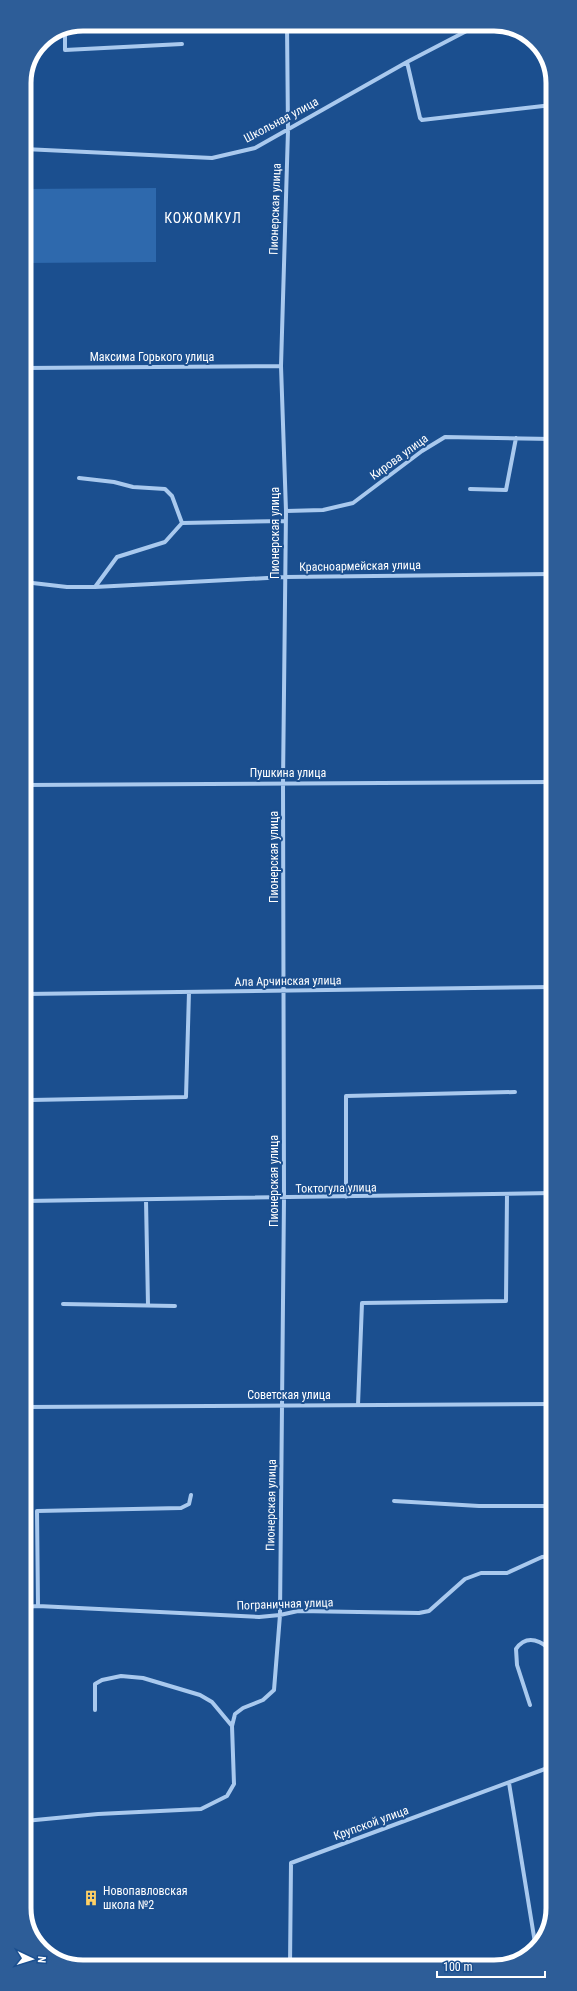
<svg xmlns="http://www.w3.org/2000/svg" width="577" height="1991" viewBox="0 0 577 1991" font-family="'Roboto Condensed',sans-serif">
	<rect width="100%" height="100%" fill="#1b4f8f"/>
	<path fill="#2e69ad" d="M156 188V262L24 263V189Z"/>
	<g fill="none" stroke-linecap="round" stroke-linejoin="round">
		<path stroke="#a9c9ee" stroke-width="4" d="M65 31V50L182 44
			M407 62 420 118 422 120 552 105
			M24 149 212 158 255 148 407 62 480 24
			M24 368 281 366
			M79 478 114 482 133 487 165 489 172 496 182 523
			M470 489 506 490 516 438
			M286 511 323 510 353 503 422 451 445 437 552 439
			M24 582 67 587H95L285 577 552 574
			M95 587 117 557 165 542 182 523 285 521
			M24 785 552 782
			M25 994 552 987
			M31 1100 186 1097 189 992
			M346 1197V1096L515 1092
			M146 1200 148 1305
			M25 1201 553 1193
			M63 1304 175 1306
			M358 1405 362 1303 506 1301 507 1194
			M25 1407 553 1404
			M394 1501 479 1506H553
			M38 1606 37 1511 181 1508 189 1504 191 1495
			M25 1607 38 1606 259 1617 280 1615 298 1611 419 1613 429 1611 465 1579 481 1573H507L542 1557 553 1556
			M530 1705 517 1665 516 1649C527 1633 543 1641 553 1653
			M232 1726 235 1714 243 1708 263 1700 274 1690 280 1615 284 1198 283 783 286 511 281 366 288 130 287 24
			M509 1783 536 1949
			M25 1821 98 1814 201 1809 227 1796 234 1784 232 1726 212 1702 200 1695 143 1678 121 1676 102 1680 95 1684V1710
			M290 1966 291 1863 553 1766"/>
	</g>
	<defs>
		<symbol id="building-bare" viewBox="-9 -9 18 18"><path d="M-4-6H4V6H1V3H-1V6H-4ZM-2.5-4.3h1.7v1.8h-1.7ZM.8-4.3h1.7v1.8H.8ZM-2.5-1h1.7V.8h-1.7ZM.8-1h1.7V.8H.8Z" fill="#ffd166" stroke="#1b4f8f" stroke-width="2.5" paint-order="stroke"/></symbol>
	</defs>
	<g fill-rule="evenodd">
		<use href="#building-bare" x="80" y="1887" width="22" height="22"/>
	</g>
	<g text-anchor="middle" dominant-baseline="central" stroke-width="4" stroke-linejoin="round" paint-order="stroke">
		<g font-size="12" fill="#fff" stroke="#1b4f8f">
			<text transform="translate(281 120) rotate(-28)">Школьная улица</text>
			<text transform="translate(275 209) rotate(-88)">Пионерская улица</text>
			<text x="152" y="357">Максима Горького улица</text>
			<text transform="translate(399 457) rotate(-36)">Кирова улица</text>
			<text transform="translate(275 533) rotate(-90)">Пионерская улица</text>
			<text transform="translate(360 566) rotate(-1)">Красноармейская улица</text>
			<text x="288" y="773">Пушкина улица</text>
			<text transform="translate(274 857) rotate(-90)">Пионерская улица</text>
			<text transform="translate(288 981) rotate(-1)">Ала Арчинская улица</text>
			<text transform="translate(274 1181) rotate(-90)">Пионерская улица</text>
			<text transform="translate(336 1188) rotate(-1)">Токтогула улица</text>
			<text x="289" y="1395">Советская улица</text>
			<text transform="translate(271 1505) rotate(-89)">Пионерская улица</text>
			<text transform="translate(285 1604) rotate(-2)">Пограничная улица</text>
			<text transform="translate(371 1823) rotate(-20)">Крупской улица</text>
		</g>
		<g font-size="12" fill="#fff" stroke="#1b4f8f" text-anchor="start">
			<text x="103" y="1891">Новопавловская<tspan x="103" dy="14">школа №2</tspan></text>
		</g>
		<g font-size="14" letter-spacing="1" fill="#fff" stroke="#1b4f8f">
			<text x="203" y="218">КОЖОМКУЛ</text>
		</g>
	</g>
	<path d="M0 0H577V1991H0ZM83 31H494A52 52 0 0 1 546 83V1908A52 52 0 0 1 494 1960H83A52 52 0 0 1 31 1908V83A52 52 0 0 1 83 31Z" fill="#2d5d98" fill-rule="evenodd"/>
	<path fill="none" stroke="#fff" stroke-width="5" d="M83 31H494A52 52 0 0 1 546 83V1908A52 52 0 0 1 494 1960H83A52 52 0 0 1 31 1908V83A52 52 0 0 1 83 31Z"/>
	<g transform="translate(32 1959) rotate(94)" stroke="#1b4f8f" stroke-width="3" paint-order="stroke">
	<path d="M0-3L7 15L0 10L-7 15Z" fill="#ffffff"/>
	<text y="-6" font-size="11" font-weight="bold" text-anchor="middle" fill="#ffffff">N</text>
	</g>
	<path d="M437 1971v6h108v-6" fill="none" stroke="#ffffff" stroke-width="2"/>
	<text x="443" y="1971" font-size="12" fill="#ffffff" stroke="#1b4f8f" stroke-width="3" paint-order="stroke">100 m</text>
</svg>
